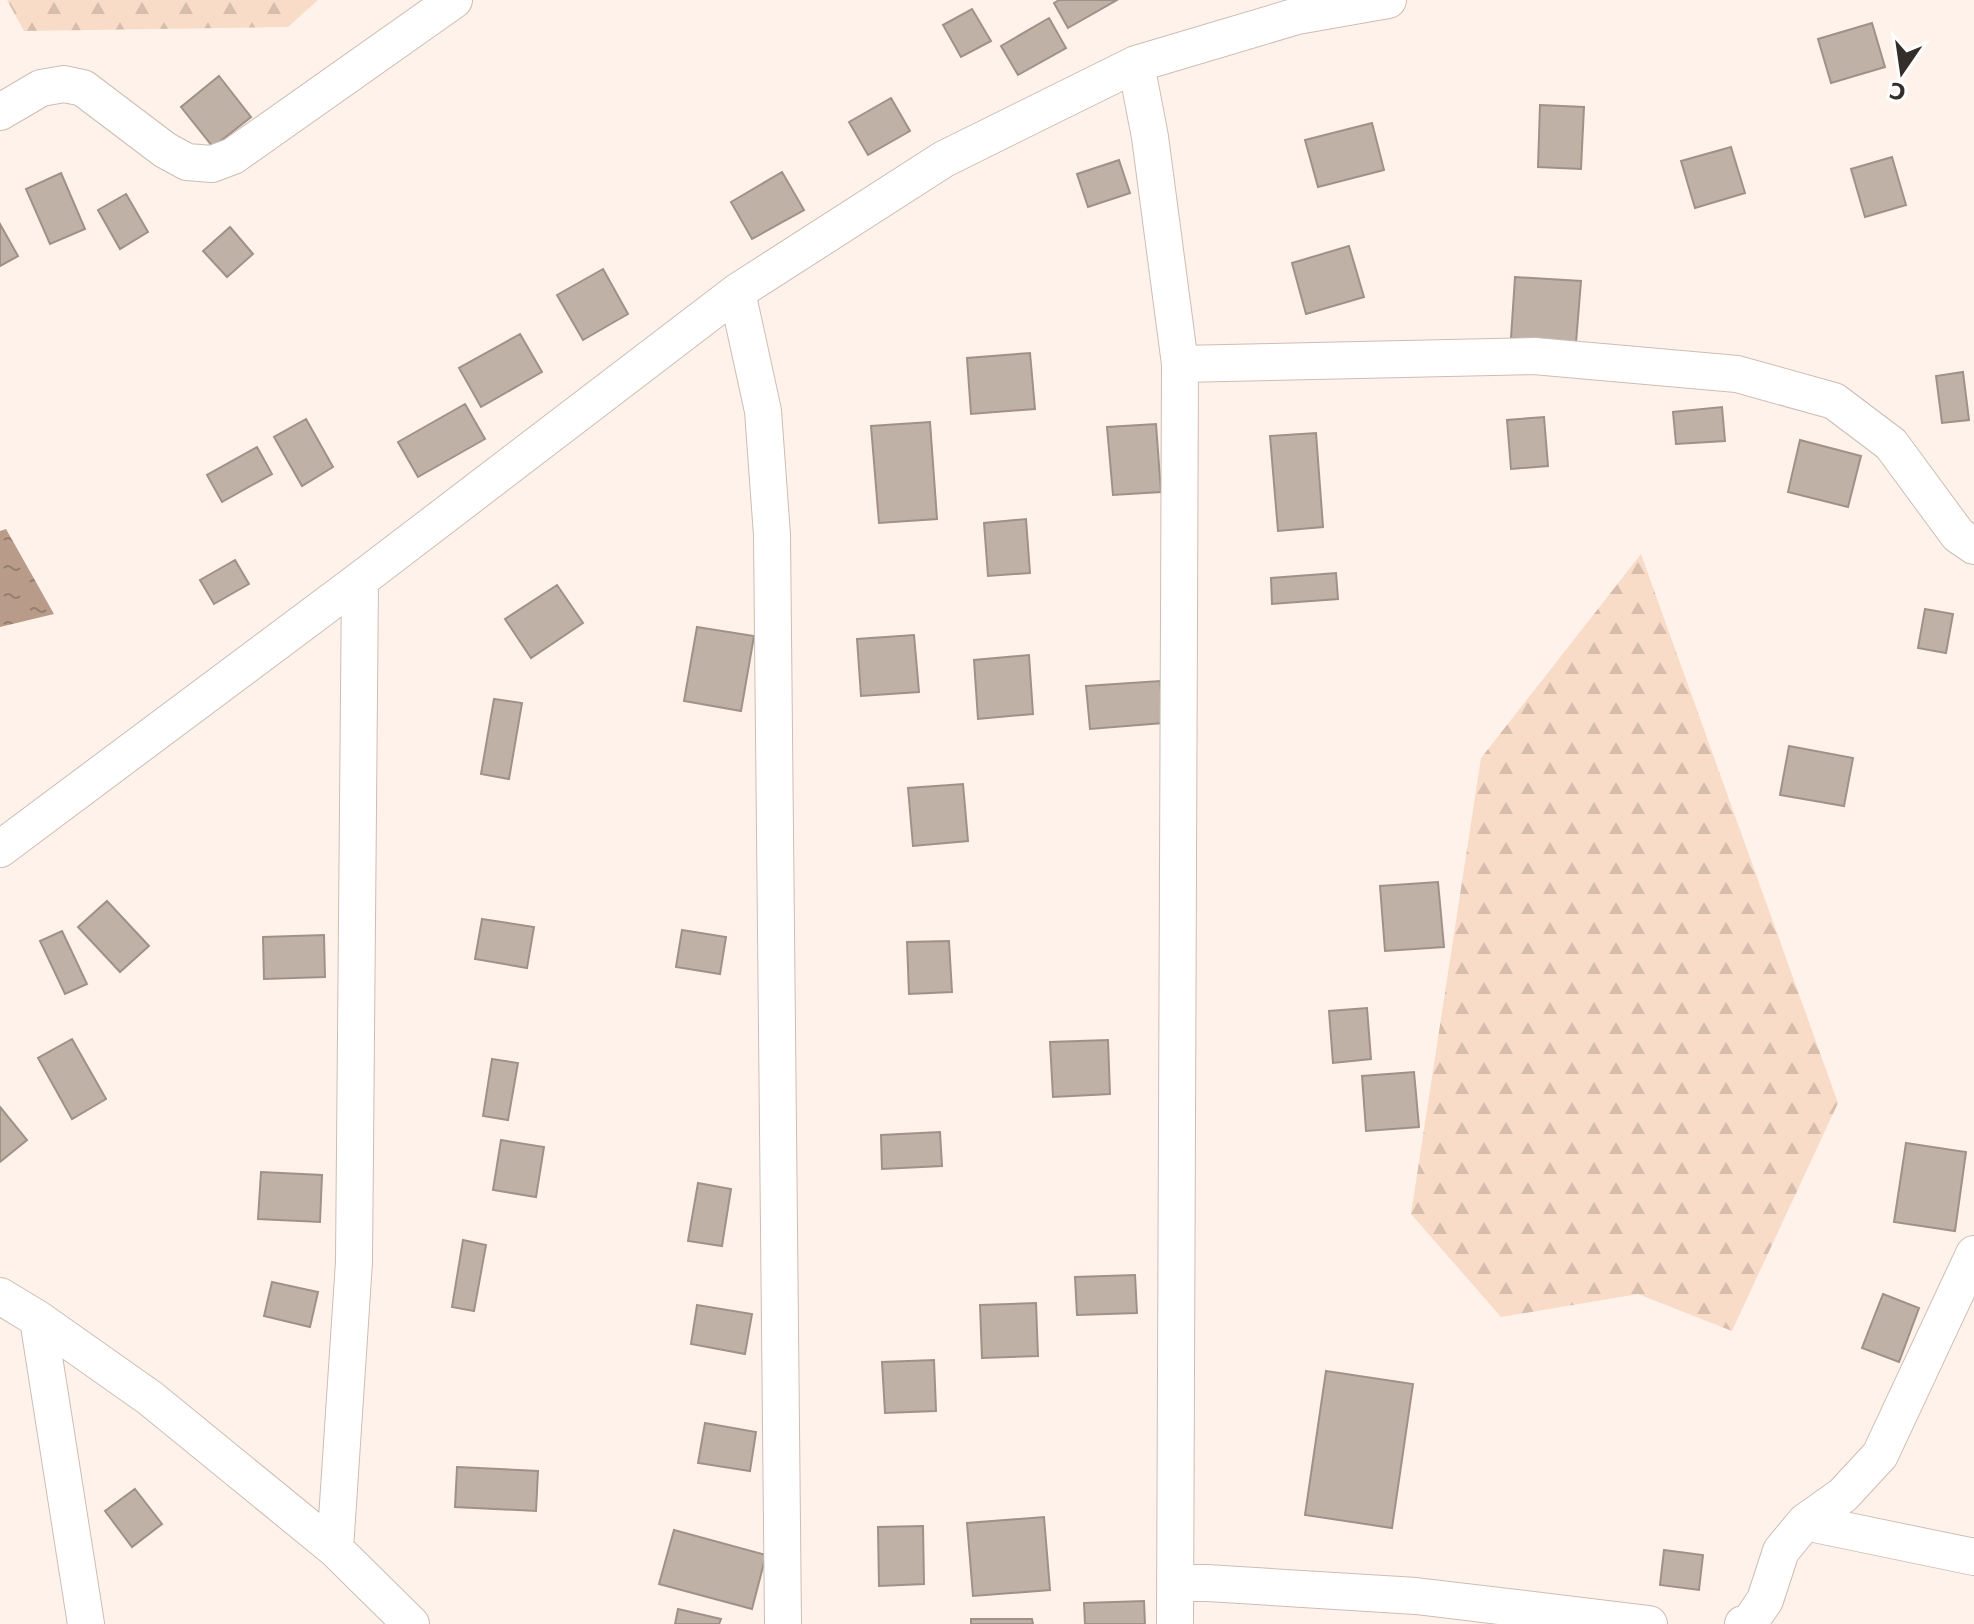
<svg xmlns="http://www.w3.org/2000/svg" width="1974" height="1624" viewBox="0 0 1974 1624" font-family="'DejaVu Sans',sans-serif">
	<defs>
		<pattern id="forest-firs" width="22" height="20" patternUnits="userSpaceOnUse" patternTransform="scale(2)"><rect width="22" height="20" fill="#f9dcc8"/><path d="M5 1l3.5 6h-7zM16 11l3.5 6h-7z" fill="#d6bdac"/></pattern>
		<pattern id="water-ripples" width="26" height="14" patternUnits="userSpaceOnUse" patternTransform="scale(2)"><rect width="26" height="14" fill="#b89b88"/><path d="M2 4q2-2 4 0t4 0M15 11q2-2 4 0t4 0" fill="none" stroke="#967f6f"/></pattern>
	</defs>
	<rect width="100%" height="100%" fill="#fff2ea"/>
	<path fill="url(#forest-firs)" d="M7 0H318L288 27 24 31Z
		M1641 554 1838 1103 1732 1331 1638 1294 1501 1317 1411 1214 1481 758Z"/>
	<path fill="url(#water-ripples)" d="M6 529 54 614 0 627V531Z"/>
	<path fill="#c0b1a7" stroke="#a09188" stroke-width="2" d="M1059 0H1117L1068 28 1054 3Z
		M972 9 991 41 961 57 943 25Z
		M1049 18 1066 48 1018 75 1001 46Z
		M1872 23 1885 67 1831 83 1818 39Z
		M219 76 251 117 213 147 181 107Z
		M891 98 910 131 868 155 849 122Z
		M1540 105 1584 107 1581 169 1538 167Z
		M1372 123 1384 170 1318 187 1305 140Z
		M1731 147 1745 193 1695 208 1681 161Z
		M1892 157 1906 205 1865 217 1851 169Z
		M1119 160 1130 193 1088 207 1077 174Z
		M782 172 804 210 752 239 731 202Z
		M61 173 85 229 50 244 26 189Z
		M126 194 148 232 120 249 98 210Z
		M0 224 18 256 0 266Z
		M230 227 253 254 227 277 203 251Z
		M1349 246 1364 297 1306 314 1292 263Z
		M603 269 628 314 583 340 557 295Z
		M1515 277 1581 281 1576 343 1511 338Z
		M520 334 542 372 481 407 459 368Z
		M1030 353 1035 409 971 414 967 358Z
		M1963 372 1969 420 1942 423 1936 376Z
		M465 404 485 439 418 477 398 442Z
		M1722 407 1725 441 1676 444 1673 412Z
		M1544 417 1548 466 1511 469 1507 420Z
		M306 419 333 467 302 486 274 437Z
		M930 422 937 519 879 523 871 426Z
		M1156 424 1161 492 1113 495 1107 427Z
		M1316 433 1323 527 1278 531 1270 436Z
		M1800 440 1861 456 1848 507 1788 492Z
		M257 447 272 474 222 502 207 475Z
		M1026 519 1030 573 988 576 984 523Z
		M235 560 249 584 214 604 200 580Z
		M1336 573 1338 599 1272 604 1271 578Z
		M557 585 583 623 531 658 505 619Z
		M1925 609 1953 614 1946 653 1918 648Z
		M697 627 754 636 741 711 684 701Z
		M914 635 919 692 861 696 857 639Z
		M1029 655 1033 714 978 719 974 660Z
		M1160 681 1163 723 1090 729 1086 686Z
		M494 699 522 703 509 779 481 774Z
		M1789 746 1853 758 1844 806 1780 795Z
		M963 784 968 841 913 846 908 788Z
		M1438 882 1444 947 1385 951 1380 886Z
		M107 901 149 946 120 972 78 927Z
		M482 919 534 927 527 968 475 959Z
		M682 930 726 937 720 974 676 967Z
		M62 931 87 984 65 994 40 941Z
		M324 935 325 977 264 979 263 937Z
		M949 941 952 992 909 994 907 942Z
		M1367 1008 1371 1059 1333 1063 1329 1011Z
		M72 1039 106 1099 72 1119 38 1058Z
		M1108 1040 1110 1094 1053 1097 1050 1042Z
		M492 1059 518 1063 508 1120 483 1116Z
		M1414 1072 1419 1127 1366 1131 1362 1076Z
		M0 1107 27 1140 0 1162Z
		M940 1132 942 1166 882 1169 881 1135Z
		M501 1140 544 1147 536 1197 493 1190Z
		M1906 1143 1966 1152 1955 1231 1894 1222Z
		M261 1172 322 1175 320 1222 258 1219Z
		M698 1183 731 1189 722 1246 688 1241Z
		M463 1240 486 1245 474 1311 452 1307Z
		M1135 1275 1137 1313 1077 1315 1075 1277Z
		M272 1282 318 1292 310 1327 264 1316Z
		M1883 1294 1919 1308 1899 1362 1862 1348Z
		M1036 1303 1038 1356 982 1358 980 1305Z
		M697 1305 752 1314 745 1354 691 1344Z
		M934 1360 936 1411 885 1413 882 1362Z
		M1326 1371 1413 1384 1392 1528 1305 1515Z
		M705 1423 756 1432 750 1471 698 1463Z
		M457 1467 538 1471 536 1511 455 1507Z
		M135 1489 162 1524 132 1547 105 1511Z
		M1044 1517 1050 1590 973 1596 967 1523Z
		M923 1526 924 1584 879 1586 878 1527Z
		M674 1530 766 1555 752 1609 659 1584Z
		M1664 1550 1703 1555 1699 1590 1660 1585Z
		M1144 1601 1145 1624H1085L1084 1603Z
		M678 1609 721 1619 719 1624H675Z
		M971 1619H1032L1033 1624H971Z"/>
	<g fill="none" stroke-linecap="round" stroke-linejoin="round">
		<defs>
			<path id="minor" d="M1136 64 1150 137 1180 364 1175 1624
				M0 112 41 88 64 84 83 88 165 150 187 162 212 164 233 156 454 0
				M737 292 763 411 772 535 783 1624
				M1180 364 1534 356 1737 374 1834 401 1891 444 1958 535 1974 546
				M0 849 360 580 737 292 944 159 1136 64 1297 16 1388 0
				M0 1296 38 1319 150 1398 335 1549 411 1624
				M38 1319 86 1624
				M1805 1522 1974 1557
				M335 1549 354 1262 360 580
				M1175 1581 1416 1596 1649 1624
				M1743 1624 1750 1622 1765 1600 1781 1551 1805 1522 1843 1495 1880 1455 1974 1254"/>
		</defs>
		<use href="#minor" stroke="#cdbdb4" stroke-width="38"/>
		<use href="#minor" stroke="#fff" stroke-width="36"/>
	</g>
	<g transform="translate(1902 72) rotate(193)" stroke="#ffffff" stroke-width="6" paint-order="stroke">
	<path d="M0-6L14 30L0 20L-14 30Z" fill="#342e2a"/>
	<text y="-12" font-size="22" font-weight="bold" text-anchor="middle" fill="#342e2a">С</text>
	</g>
</svg>
